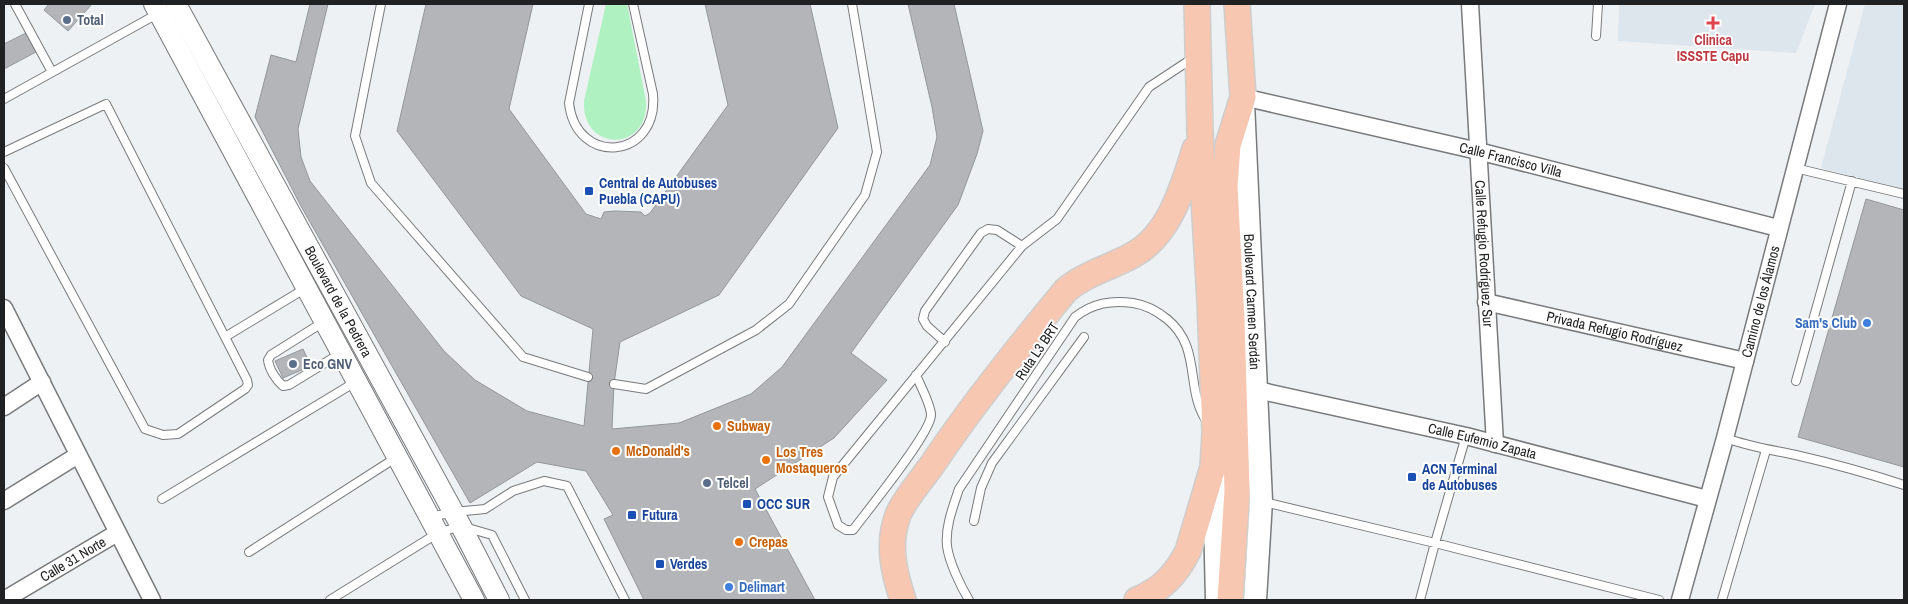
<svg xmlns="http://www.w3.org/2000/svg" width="1908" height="604" viewBox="0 0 1908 604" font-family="'Archivo Narrow',sans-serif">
	<rect width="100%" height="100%" fill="#eef1f3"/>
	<path fill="#dde5ed" d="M1619 4H1815L1796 53 1618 41Z
		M1865 4H1904V191L1821 168Z"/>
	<path fill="#aff1c1" d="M606 4H627L646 101C649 153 581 152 584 101Z"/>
	<path fill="#b3b5b8" stroke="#949799" d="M49 4H92L68 31 44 10Z
		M310 4H328L298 129 301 157 310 181 444 351 475 380 527 411 584 426 593 329 521 296 397 131 426 4H533L509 109 586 214 601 219 604 212 615 211 641 212 645 216 650 213 728 105 705 4H810L838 128 719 295 620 342 614 384 612 429 679 423 751 394 782 367 930 165 937 137 932 107 908 4H954L983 131 977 154 958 205 851 353 887 380 834 438 755 489 815 600H644L604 519 613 515 586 471 537 462 470 503 302 208 255 117 271 55 296 62Z
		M26 33 36 52 4 69V44Z
		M1866 199 1904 210V467L1798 437Z
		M303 349 311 366 283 378 275 361Z"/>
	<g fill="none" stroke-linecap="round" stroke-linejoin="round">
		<defs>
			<path id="service" d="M15 4 52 72
				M381 4 355 136 371 183 523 357 588 377
				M589 4 569 103C576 167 659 160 653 94L633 4
				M1596 36 1598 4
				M4 99 159 13
				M4 152 106 104 225 337
				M4 168 145 429 163 435 178 434 245 389 248 385 247 380 225 337 306 288
				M1795 168 1904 194
				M325 321 271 355 268 360C269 369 276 380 283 386L289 385 341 353
				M945 342 927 326 923 319 925 311 981 233 988 229 997 230 1022 246
				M916 375C920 385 931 405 931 415 931 433 867 511 853 530H846L838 525 828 497 833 477 1022 246 1057 219 1149 87 1193 58
				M1796 381 1852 181
				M614 384 646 389 756 330 789 304 865 195 877 152 852 4
				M1725 438C1751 447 1773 450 1800 456 1835 464 1870 474 1904 485
				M162 499 357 381
				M1264 502 1435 543 1659 600
				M430 517 454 512 485 509 513 491 544 481 567 486 625 600
				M974 521 981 488 992 463 1084 337
				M249 552 397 457
				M330 600 438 533 461 526 492 535 525 600
				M969 600C961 587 949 562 947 546 945 527 953 507 959 489L1075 317C1093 303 1111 300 1133 303 1146 305 1157 311 1167 319 1203 348 1184 391 1208 423
				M1420 600 1435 543 1466 436
				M1722 600 1766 450"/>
			<g id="minor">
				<path id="s1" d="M1470 4 1495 444"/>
				<path id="s2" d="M1243 97 1478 151 1778 228"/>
				<path id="s3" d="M1486 302 1745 361"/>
				<path d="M4 308 152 600"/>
				<path id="s4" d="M1257 390 1466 436 1707 499"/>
				<path d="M4 407 42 382"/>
				<path d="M4 501 78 455"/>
				<path id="s5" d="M4 600 117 533"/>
				<path id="s6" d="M1680 600 1725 438 1838 4"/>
			</g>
			<g id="tertiary">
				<path d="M154 4 474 600"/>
				<path id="s7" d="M176 4 461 526 499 600"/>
			</g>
			<g id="secondary">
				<path id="s8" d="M1243 102 1261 501 1255 600"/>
				<path d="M1214 473 1217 600"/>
			</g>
			<path id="primary" d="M903 600C894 573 887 544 898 515 904 500 922 479 932 465 973 404 1019 347 1066 290 1085 274 1109 268 1131 256 1170 236 1183 187 1195 149
				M1137 600C1161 590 1176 575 1188 551L1213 467 1215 432 1210 301 1200 132 1197 4
				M1230 600 1237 491 1232 320 1225 186 1228 145 1243 97 1237 4"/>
		</defs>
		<use href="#service" stroke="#787a7c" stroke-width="10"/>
		<use href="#minor" stroke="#787a7c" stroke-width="19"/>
		<use href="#tertiary" stroke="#787a7c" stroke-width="22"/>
		<use href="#secondary" stroke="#787a7c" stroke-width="25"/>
		<use href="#primary" stroke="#cecece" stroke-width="28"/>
		<use href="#service" stroke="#fff" stroke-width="8"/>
		<use href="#minor" stroke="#fff" stroke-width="16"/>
		<use href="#tertiary" stroke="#fff" stroke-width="20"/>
		<use href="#secondary" stroke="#fff" stroke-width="22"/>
		<use href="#primary" stroke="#f7c7b2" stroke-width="25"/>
	</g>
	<g fill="#5c6f8a" stroke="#fff" stroke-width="2">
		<circle cx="67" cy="20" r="5"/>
		<circle cx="293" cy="364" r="5"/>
		<circle cx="707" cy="483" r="5"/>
	</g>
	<path fill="#e0444e" stroke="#fff" stroke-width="2" d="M1710.5 15.5h5v5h5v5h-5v5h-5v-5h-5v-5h5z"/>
	<g fill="#1a4fb4" stroke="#fff" stroke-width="2">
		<rect x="584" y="186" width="10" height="10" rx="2.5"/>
		<rect x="1407" y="472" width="10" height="10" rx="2.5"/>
		<rect x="742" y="499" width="10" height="10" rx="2.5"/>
		<rect x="627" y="510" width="10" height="10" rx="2.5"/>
		<rect x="655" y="559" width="10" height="10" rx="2.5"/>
	</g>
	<g fill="#3f7fe0" stroke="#fff" stroke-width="2">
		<circle cx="1867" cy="323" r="5"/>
		<circle cx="729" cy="587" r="5"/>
	</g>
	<g fill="#e8710a" stroke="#fff" stroke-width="2">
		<circle cx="717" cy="426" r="5"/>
		<circle cx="616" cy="451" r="5"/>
		<circle cx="766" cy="460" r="5"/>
		<circle cx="739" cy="542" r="5"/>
	</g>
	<g text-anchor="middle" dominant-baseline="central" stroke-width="4" stroke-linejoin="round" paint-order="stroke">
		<g font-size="14" font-weight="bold" fill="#4e5e75" stroke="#fff" text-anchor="start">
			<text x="77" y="20">Total</text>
			<text x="303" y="364">Eco GNV</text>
			<text x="717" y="483">Telcel</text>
		</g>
		<g font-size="14" font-weight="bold" fill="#be3a42" stroke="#fff">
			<text x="1713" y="40">Clinica<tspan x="1713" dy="16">ISSSTE Capu</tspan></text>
		</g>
		<g font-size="14" fill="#202122" stroke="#fff">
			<text stroke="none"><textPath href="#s2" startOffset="275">Calle Francisco Villa</textPath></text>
			<text stroke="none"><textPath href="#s1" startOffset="250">Calle Refugio Rodríguez Sur</textPath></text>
			<text stroke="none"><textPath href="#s7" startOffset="339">Boulevard de la Pedrera</textPath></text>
			<text stroke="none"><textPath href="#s8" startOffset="200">Boulevard Carmen Serdán</textPath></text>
			<text stroke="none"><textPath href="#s6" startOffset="309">Camino de los Álamos</textPath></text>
			<text stroke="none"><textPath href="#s3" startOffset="132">Privada Refugio Rodríguez</textPath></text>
			<text transform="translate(1037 351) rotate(-56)">Ruta L3 BRT</text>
			<text stroke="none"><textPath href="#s4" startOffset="231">Calle Eufemio Zapata</textPath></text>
			<text stroke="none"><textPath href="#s5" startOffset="80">Calle 31 Norte</textPath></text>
		</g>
		<g font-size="14" font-weight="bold" fill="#164399" stroke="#fff" text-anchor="start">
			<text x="599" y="183">Central de Autobuses<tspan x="599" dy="16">Puebla (CAPU)</tspan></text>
			<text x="1422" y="469">ACN Terminal<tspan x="1422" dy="16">de Autobuses</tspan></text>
			<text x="757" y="504">OCC SUR</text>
			<text x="642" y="515">Futura</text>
			<text x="670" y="564">Verdes</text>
		</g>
		<g font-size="14" font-weight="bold" fill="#366cbe" stroke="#fff" text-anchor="end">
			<text x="1857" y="323">Sam's Club</text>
			<text x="739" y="587" text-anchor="start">Delimart</text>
		</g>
		<g font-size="14" font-weight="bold" fill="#c56008" stroke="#fff" text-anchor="start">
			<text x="727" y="426">Subway</text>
			<text x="626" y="451">McDonald's</text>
			<text x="776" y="452">Los Tres<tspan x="776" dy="16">Mostaqueros</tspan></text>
			<text x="749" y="542">Crepas</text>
		</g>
	</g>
	<rect width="1908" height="604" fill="none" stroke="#202122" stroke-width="10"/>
</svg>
